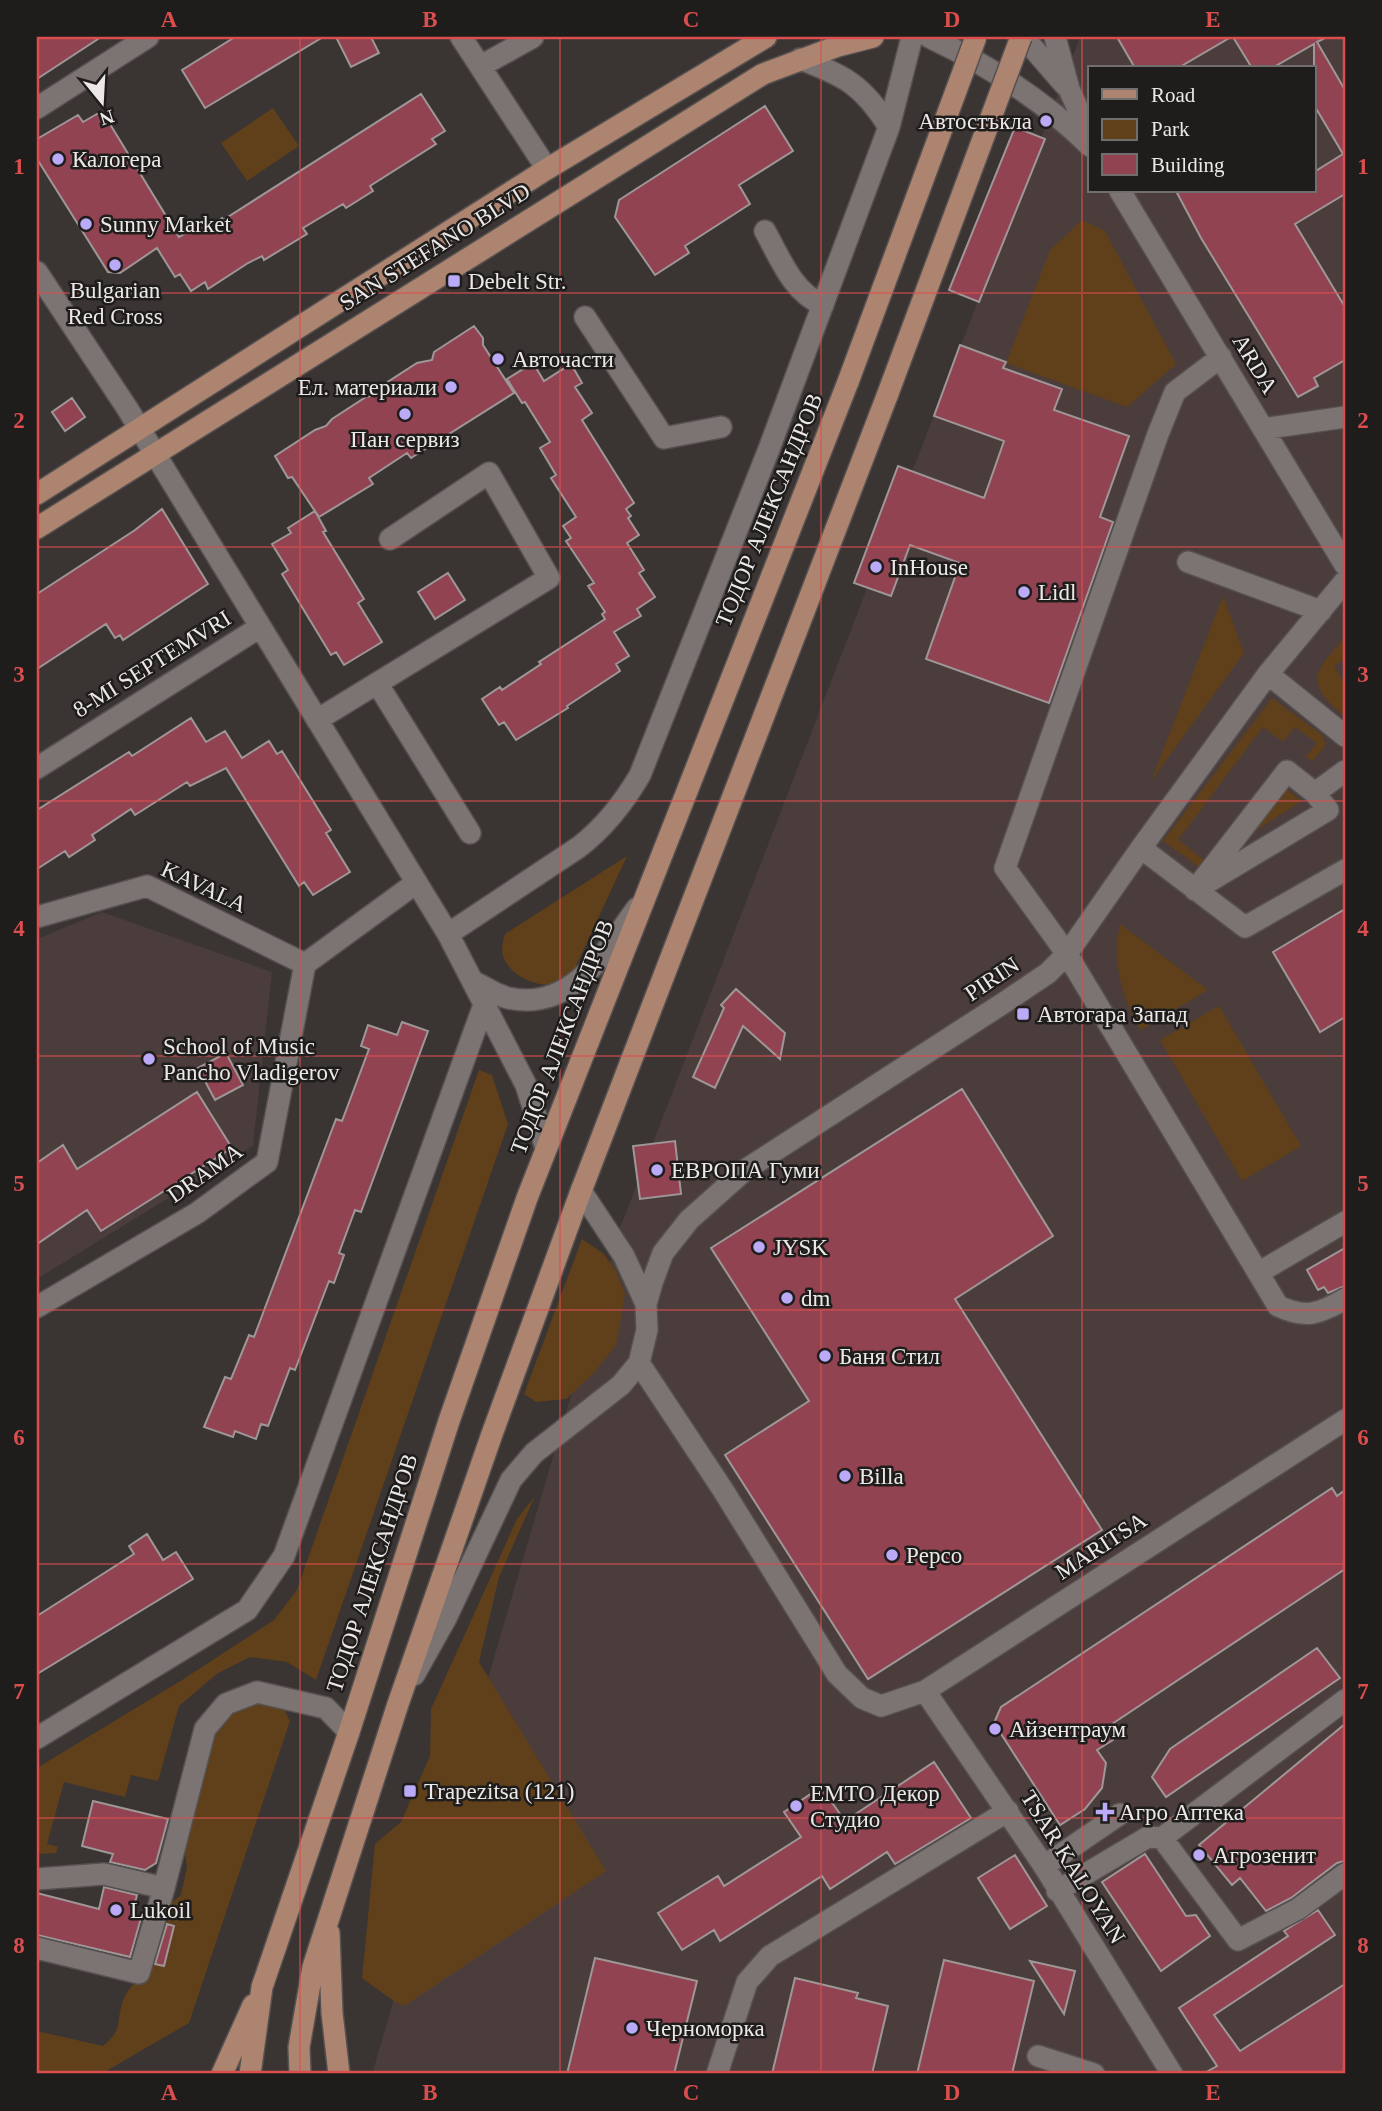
<svg xmlns="http://www.w3.org/2000/svg" width="1382" height="2111" viewBox="0 0 1382 2111" font-family="Georgia,serif">
	<rect width="100%" height="100%" fill="#3a3433"/>
	<path fill="#4a3d3c" fill-rule="evenodd" d="M1080 37H1345V2074H372L620 1228ZM1090 68H1314V191H1090Z
		M102 912 272 972 253 1146 37 1279V939Z"/>
	<path fill="#5f401a" d="M273 108 299 146 247 181 221 143Z
		M1082 220 1105 231 1176 364 1127 407 1006 363 1050 250Z
		M1223 596 1244 653 1151 781Z
		M1345 637V659L1334 666 1345 685V717C1303 682 1314 673 1345 637Z
		M1272 698 1322 735 1326 745 1312 761 1306 756 1317 743 1295 727 1283 742 1263 727 1178 840 1204 860 1199 867 1163 841Z
		M1285 787 1301 801 1248 836Z
		M627 856 575 968C570 973 566 980 559 983 541 990 509 976 503 956 501 949 503 941 505 934Z
		M1120 924 1208 990 1141 1030C1121 998 1112 961 1120 924Z
		M1219 1006 1301 1146 1242 1181 1160 1040Z
		M479 1070 492 1075 508 1124 316 1680 287 1662 250 1657 218 1673 179 1706 158 1781 131 1775 125 1797 64 1782 47 1844 58 1847 56 1853 37 1854V1768L182 1680 274 1620 297 1590Z
		M582 1239 604 1254 616 1271 625 1294 616 1345 593 1374 566 1399 536 1402 524 1394Z
		M535 1496 499 1577 479 1662 606 1871 404 2006 395 2002 362 1978 375 1844 401 1822 430 1756 431 1709 517 1519Z
		M269 1701 284 1709 290 1721 189 2023 101 2074H37V2031L103 2046C124 2028 115 2024 123 2001 127 1987 142 1976 153 1968L169 1905 181 1895 187 1867 184 1846 211 1734 234 1707Z"/>
	<path fill="#924352" stroke="#9e9798" stroke-width="2" d="M37 37H101L37 79Z
		M235 37H323L205 108 182 70Z
		M336 37H371L379 53 351 67Z
		M1117 37H1231L1178 68H1135Z
		M1233 37H1327L1317 42 1345 90V194L1295 224 1345 307V360L1314 378 1318 386 1298 397 1201 238 1176 191H1314V172L1343 154 1314 105V44L1272 68H1252Z
		M421 94 445 131 432 139 436 144 370 186 373 191 346 208 343 204 303 228 307 234 264 260 262 256 248 263 208 289 205 282 191 291 180 274 175 277 157 248 120 273 108 272 37 159V139L78 115 83 122 102 111 179 237 205 221 208 227 222 218 223 220Z
		M765 106 793 151 739 185 750 204 685 246 689 253 655 275 615 217 619 200Z
		M1015 127 1045 139 979 302 949 290Z
		M474 326 483 338V345L514 393 411 458 407 453 369 478 373 484 319 517 292 477 288 478 275 456 315 430 326 426 332 419 366 397 380 394 383 385 417 363 432 360 434 352Z
		M960 345 1006 362 1003 368 1062 389 1054 410 1129 436 1100 517 1113 522 1049 703 926 659 960 563 910 545 891 596 854 583 898 466 984 498 1004 441 934 416Z
		M533 363 544 381 571 364 582 383 575 387 592 413 582 420 634 503 626 509 631 516 628 518 639 535 627 543 644 570 639 573 655 597 637 609 641 616 614 632 629 656 616 664 620 671 567 706 568 708 516 740 504 722 499 725 482 699 500 687 502 690 541 664 539 662 605 619 602 614 605 612 588 586 594 583 566 541 571 538 563 526 576 517 551 478 556 475 540 448 550 442 525 402 522 403 507 379Z
		M72 398 85 417 65 431 52 412Z
		M162 509 208 584 123 640 120 635 115 638 106 624 37 669V594L135 530Z
		M315 511 326 531 323 532 364 599 358 603 382 642 344 665 336 652 331 655 282 574 288 570 272 544 291 533 288 528Z
		M448 573 465 600 435 619 418 592Z
		M191 718 206 742 225 731 242 758 269 741 277 754 282 751 331 830 326 833 350 872 313 895 304 882 299 886 226 768 190 786 187 782 135 815 131 809 92 835 95 840 69 857 65 851 37 869V810L129 752 132 756Z
		M1345 909V1017L1320 1032 1273 952Z
		M736 989 785 1033 780 1059 743 1026 715 1088 693 1077 724 1008 721 1005Z
		M402 1022 428 1031 361 1212 355 1210 339 1253 344 1255 334 1283 329 1281 295 1370 290 1368 268 1426 261 1424 256 1439 235 1431 233 1437 204 1427 225 1377 231 1379 249 1335 254 1337 336 1119 342 1121 369 1049 361 1046 368 1025 397 1035Z
		M226 1053 243 1085 215 1100 198 1068Z
		M962 1089 1053 1236 955 1299 1102 1530 868 1679 725 1455 809 1401 711 1248Z
		M197 1092 232 1148 101 1231 87 1210 37 1244V1163L63 1145 77 1169Z
		M675 1141 681 1194 640 1199 633 1146Z
		M1345 1248V1286L1328 1293 1324 1287 1318 1290 1307 1270Z
		M1332 1488 1337 1496 1345 1490V1569L1106 1728 1113 1740 1097 1750 1106 1763 1102 1788 1085 1809 1060 1825 994 1723 1001 1707Z
		M147 1534 163 1560 176 1552 193 1579 37 1674V1616L134 1554 129 1546Z
		M1317 1648 1340 1678 1166 1797 1152 1777 1170 1749Z
		M1345 1724V1861L1337 1863 1291 1898 1266 1911 1240 1878 1232 1885 1199 1845Z
		M934 1762 971 1818 895 1864 887 1852 830 1889 822 1876 720 1941 714 1930 682 1950 658 1913 718 1876 724 1886 801 1837 784 1812 821 1787 845 1821Z
		M93 1801 168 1819 156 1863 145 1870 110 1862 113 1854 82 1846Z
		M1145 1854 1186 1916 1196 1915 1210 1936 1161 1971 1102 1882Z
		M1015 1855 1047 1906 1010 1929 978 1878Z
		M104 1887 137 1895 132 1916 141 1918 130 1957 37 1935V1893L99 1909Z
		M1318 1910 1335 1935 1214 2015 1240 2051 1345 1984V2074H1203L1217 2066 1179 2008 1288 1936 1284 1931Z
		M167 1924 174 1926 164 1966 155 1964Z
		M595 1958 697 1981 674 2074H567Z
		M944 1960 1034 1981 1012 2074H917Z
		M1030 1961 1075 1971 1064 2014Z
		M795 1978 858 1993 856 1998 888 2006 872 2074H772Z"/>
	<g fill="none" stroke-linecap="round" stroke-linejoin="round">
		<defs>
			<path id="minor" d="M461 37 547 169
				M929 37C988 65 1043 100 1090 146
				M1019 37 1032 47 1065 85
				M1055 37 1069 89 1090 136
				M800 59C845 76 863 85 889 127
				M481 66 533 37
				M37 108 148 37
				M1120 191 1345 565
				M765 231C780 258 793 293 823 305
				M37 272 127 408 448 934 526 1085 546 1148
				M585 317 664 438 721 427
				M1221 357 1175 392 1158 434 1005 868 1067 954 1278 1306C1306 1319 1319 1314 1345 1299
				M1263 429 1345 417
				M1188 562 1321 611
				M1268 674 1345 736
				M377 683 470 833
				M317 720 549 578 489 473 390 539
				M37 768 260 627
				M1287 771 1315 793 1328 810 1195 890Z
				M1315 793 1345 771
				M1141 848 1245 927 1345 870
				M37 917 147 886 305 964
				M448 934 579 847C605 827 623 804 640 775L769 449 889 127 912 37
				M305 964 416 883
				M474 982C485 987 496 995 508 998 572 1012 605 952 637 908
				M581 1191 624 1256 646 1304
				M1258 1273 1345 1222
				M37 1307 197 1213 267 1162 305 964
				M639 1363 723 1490 837 1674 862 1698 881 1706 925 1691 1345 1420
				M414 1675 446 1618 511 1480 534 1453 621 1385 639 1363 647 1330 646 1304 652 1283 663 1253 689 1220 745 1170 1005 1002 1048 973 1067 954 1141 848 1268 674 1345 581
				M925 1691 1044 1866 1172 2074
				M37 1738 247 1610 284 1556 485 1002
				M1162 1838 1238 1940 1298 1909 1345 1874
				M1044 1866 1120 1814
				M37 1879 104 1874 164 1888
				M1057 1891 1148 1837 1162 1838 1345 1700
				M37 1948 139 1973 164 1888 205 1729 226 1704 257 1692 326 1708 349 1732
				M1038 2056 1094 2074
				M717 2074 747 1982 770 1956 1008 1811"/>
			<path id="major" d="M37 494 547 169 766 37
				M37 528 763 74 838 46 873 37
				M329 1933 332 2013 339 2074
				M222 2074 253 2005
				M250 2074 262 1987 349 1732 449 1421 527 1198 848 382
				M300 2074 299 2047 313 1967 398 1704 492 1434 581 1191 887 396"/>
		</defs>
		<use href="#minor" stroke="#565150" stroke-width="24"/>
		<use href="#major" stroke="#565150" stroke-width="24"/>
		<use href="#minor" stroke="#7b7473" stroke-width="21"/>
		<use href="#major" stroke="#ad846f" stroke-width="21"/>
		<defs>
			<path id="major-bridge" d="M848 382 976 37
				M887 396 1021 37"/>
		</defs>
		<use href="#major-bridge" stroke="#565150" stroke-width="24" stroke-linecap="butt"/>
		<use href="#major-bridge" stroke="#ad846f" stroke-width="21"/>
	</g>
	<path fill="none" stroke="#da4e4e" stroke-width="2" stroke-opacity="0.55" d="M300 37V2074M560 37V2074M821 37V2074M1082 37V2074M37 293H1345M37 547H1345M37 801H1345M37 1056H1345M37 1310H1345M37 1564H1345M37 1818H1345"/>
	<g fill="#baaaf7" stroke="#1f1d1c" stroke-width="2.5">
		<circle cx="1046" cy="121" r="7"/>
		<circle cx="58" cy="159" r="7"/>
		<circle cx="86" cy="224" r="7"/>
		<circle cx="115" cy="265" r="7"/>
		<rect x="447" y="274" width="14" height="14" rx="3.5"/>
		<circle cx="498" cy="359" r="7"/>
		<circle cx="451" cy="387" r="7"/>
		<circle cx="405" cy="414" r="7"/>
		<circle cx="876" cy="567" r="7"/>
		<circle cx="1024" cy="592" r="7"/>
		<rect x="1016" y="1007" width="14" height="14" rx="3.5"/>
		<circle cx="149" cy="1059" r="7"/>
		<circle cx="657" cy="1170" r="7"/>
		<circle cx="759" cy="1247" r="7"/>
		<circle cx="787" cy="1298" r="7"/>
		<circle cx="825" cy="1356" r="7"/>
		<circle cx="845" cy="1476" r="7"/>
		<circle cx="892" cy="1555" r="7"/>
		<circle cx="995" cy="1729" r="7"/>
		<rect x="403" y="1784" width="14" height="14" rx="3.5"/>
		<circle cx="796" cy="1806" r="7"/>
		<path d="M1101.5 1801.5h7v7h7v7h-7v7h-7v-7h-7v-7h7z"/>
		<circle cx="1199" cy="1855" r="7"/>
		<circle cx="116" cy="1910" r="7"/>
		<circle cx="632" cy="2028" r="7"/>
	</g>
	<g text-anchor="middle" dominant-baseline="central" stroke-width="5" stroke-linejoin="round" paint-order="stroke">
		<g font-size="23" fill="#ece8e7" stroke="#1f1d1c" text-anchor="start">
			<text x="1032" y="121" text-anchor="end">Автостъкла</text>
			<text x="72" y="159">Калогера</text>
			<text x="100" y="224">Sunny Market</text>
			<text x="468" y="281">Debelt Str.</text>
			<text x="115" y="290" text-anchor="middle">Bulgarian<tspan x="115" dy="26">Red Cross</tspan></text>
			<text x="512" y="359">Авточасти</text>
			<text x="437" y="387" text-anchor="end">Ел. материали</text>
			<text x="405" y="439" text-anchor="middle">Пан сервиз</text>
			<text x="890" y="567">InHouse</text>
			<text x="1038" y="592">Lidl</text>
			<text x="1037" y="1014">Автогара Запад</text>
			<text x="163" y="1046">School of Music<tspan x="163" dy="26">Pancho Vladigerov</tspan></text>
			<text x="671" y="1170">ЕВРОПА Гуми</text>
			<text x="773" y="1247">JYSK</text>
			<text x="801" y="1298">dm</text>
			<text x="839" y="1356">Баня Стил</text>
			<text x="859" y="1476">Billa</text>
			<text x="906" y="1555">Pepco</text>
			<text x="1009" y="1729">Айзентраум</text>
			<text x="424" y="1791">Trapezitsa (121)</text>
			<text x="810" y="1793">ЕМТО Декор<tspan x="810" dy="26">Студио</tspan></text>
			<text x="1119" y="1812">Агро Аптека</text>
			<text x="1213" y="1855">Агрозенит</text>
			<text x="130" y="1910">Lukoil</text>
			<text x="646" y="2028">Черноморка</text>
		</g>
		<g font-size="23" fill="#ece8e7" stroke="#1f1d1c">
			<text transform="translate(435 247) rotate(-32)">SAN STEFANO BLVD</text>
			<text transform="translate(1255 364) rotate(59)">ARDA</text>
			<text transform="translate(769 510) rotate(-68)">ТОДОР АЛЕКСАНДРОВ</text>
			<text transform="translate(152 664) rotate(-32)">8-MI SEPTEMVRI</text>
			<text transform="translate(204 887) rotate(25)">KAVALA</text>
			<text transform="translate(992 979) rotate(-34)">PIRIN</text>
			<text transform="translate(562 1037) rotate(-69)">ТОДОР АЛЕКСАНДРОВ</text>
			<text transform="translate(205 1173) rotate(-35)">DRAMA</text>
			<text transform="translate(1101 1546) rotate(-33)">MARITSA</text>
			<text transform="translate(372 1573) rotate(-72)">ТОДОР АЛЕКСАНДРОВ</text>
			<text transform="translate(1073 1867) rotate(58)">TSAR KALOYAN</text>
		</g>
	</g>
	<rect width="1382" height="2111" fill="none" stroke="#1f1d1c" stroke-width="77"/>
	<rect x="1088" y="66" width="228" height="126" fill="#1f1d1c" stroke="#716e6d" stroke-width="2"/>
	<rect x="1102" y="89" width="35" height="10" fill="#ad846f" stroke="#716e6d" stroke-width="2"/>
	<text x="1151" y="102" font-size="21" fill="#ece8e7">Road</text>
	<rect x="1102" y="119" width="35" height="21" fill="#5f401a" stroke="#716e6d" stroke-width="2"/>
	<text x="1151" y="136" font-size="21" fill="#ece8e7">Park</text>
	<rect x="1102" y="154" width="35" height="21" fill="#924352" stroke="#716e6d" stroke-width="2"/>
	<text x="1151" y="172" font-size="21" fill="#ece8e7">Building</text>
	<g transform="translate(102 102) rotate(162)" stroke="#1f1d1c" stroke-width="5" paint-order="stroke">
	<path d="M0-5L12 26L0 18L-12 26Z" fill="#ece8e7"/>
	<text y="-10" font-size="19" font-weight="bold" text-anchor="middle" fill="#ece8e7">N</text>
	</g>
	<rect x="38" y="38" width="1306" height="2034" fill="none" stroke="#da4e4e" stroke-width="2.5"/>
	<g font-size="23" text-anchor="middle" font-weight="bold" fill="#da4e4e">
		<text x="169" y="27">A</text>
		<text x="430" y="27">B</text>
		<text x="691" y="27">C</text>
		<text x="952" y="27">D</text>
		<text x="1213" y="27">E</text>
		<text x="19" y="174">1</text>
		<text x="1363" y="174">1</text>
		<text x="19" y="428">2</text>
		<text x="1363" y="428">2</text>
		<text x="19" y="682">3</text>
		<text x="1363" y="682">3</text>
		<text x="19" y="936">4</text>
		<text x="1363" y="936">4</text>
		<text x="19" y="1191">5</text>
		<text x="1363" y="1191">5</text>
		<text x="19" y="1445">6</text>
		<text x="1363" y="1445">6</text>
		<text x="19" y="1699">7</text>
		<text x="1363" y="1699">7</text>
		<text x="19" y="1953">8</text>
		<text x="1363" y="1953">8</text>
		<text x="169" y="2100">A</text>
		<text x="430" y="2100">B</text>
		<text x="691" y="2100">C</text>
		<text x="952" y="2100">D</text>
		<text x="1213" y="2100">E</text>
	</g>
</svg>
